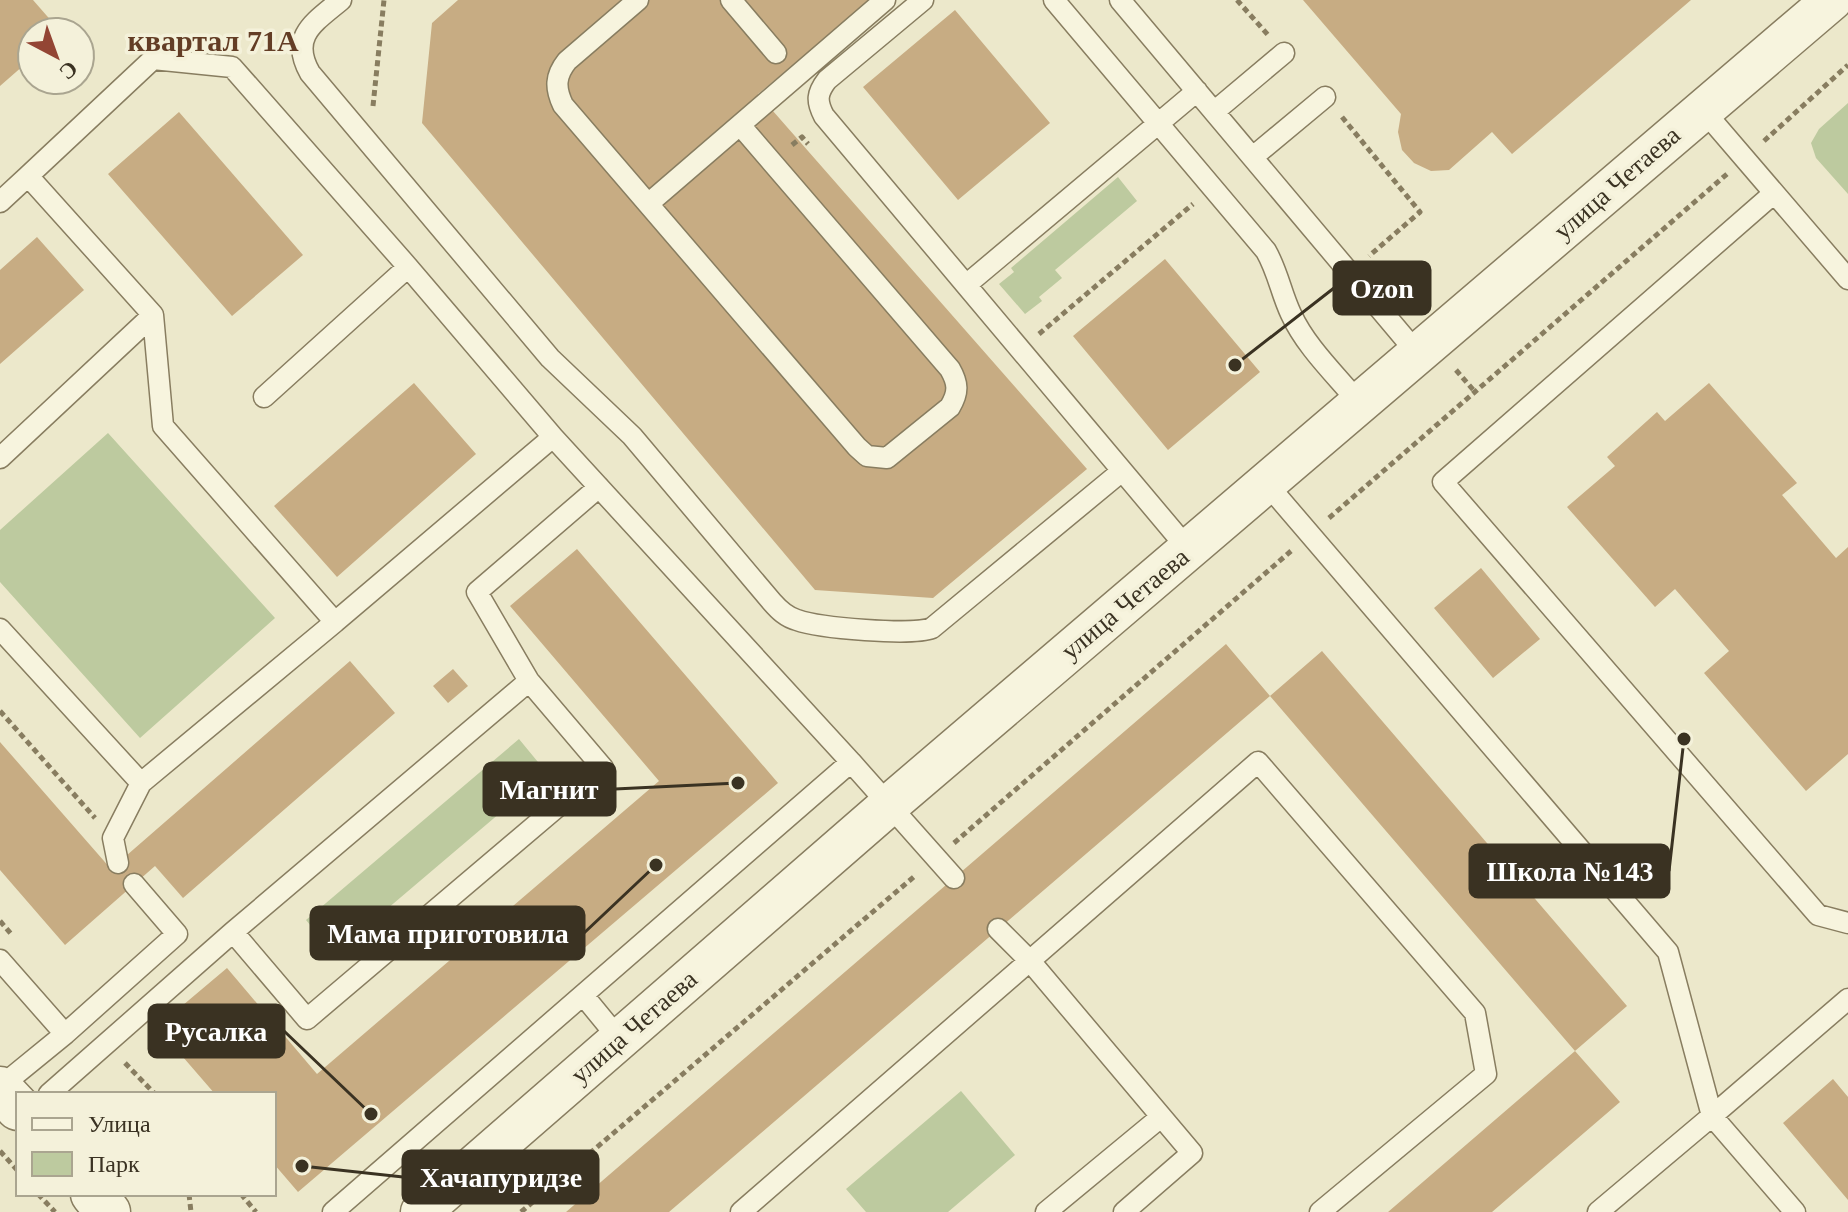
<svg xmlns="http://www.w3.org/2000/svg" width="1848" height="1212" viewBox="0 0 1848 1212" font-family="'Times New Roman',serif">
	<rect width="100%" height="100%" fill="#ece8cb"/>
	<path fill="#bdca9f" d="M1848 103V194L1816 158 1811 143 1819 129Z
		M1118 177 1137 201 1055 270 1062 278 1039 297 1042 301 1025 314 999 284 1014 272 1011 268Z
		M108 433 275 618 140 738 0 582V530Z
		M519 739 547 773 334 954 306 920Z
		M961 1091 1015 1155 948 1212H866L846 1189Z"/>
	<path fill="#c7ac83" d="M0 0H33L61 32H32V58L0 86Z
		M458 0H871L758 94 1087 469 933 598 815 590 422 123 432 23Z
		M1303 0H1691L1512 154 1492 132 1449 170 1431 171 1414 163 1402 150 1398 132 1401 114Z
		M955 10 1050 123 958 200 863 87Z
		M179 112 303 255 232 316 108 174Z
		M37 237 84 290 0 364V270Z
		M1165 259 1260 372 1168 450 1073 336Z
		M414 383 476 454 337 577 274 506Z
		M1709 383 1797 483 1782 495 1836 558 1848 547V754L1806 791 1704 673 1729 651 1675 589 1655 607 1567 507 1615 466 1607 457 1657 412 1665 421Z
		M577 549 778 783 298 1192 274 1164V1094H215L157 1027 227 968 317 1074 659 781 510 606Z
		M1481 568 1540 639 1493 678 1434 608Z
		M1226 644 1270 696 1322 651 1627 1006 1575 1051 1620 1102 1492 1212H1388L1575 1051 1270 696 669 1212H566Z
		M350 661 395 713 183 898 155 866 65 945 0 870V742L111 869Z
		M453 669 468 686 448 703 433 686Z
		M1833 1079 1848 1097V1200L1783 1123Z"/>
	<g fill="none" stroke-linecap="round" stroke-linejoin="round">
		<defs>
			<path id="service" d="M341 0C315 22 289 36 310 73L550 358 632 436 772 602C779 610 786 617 797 620 819 628 912 636 932 628L1122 471
				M638 0 567 61C555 76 555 88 563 105L857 447 867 456 887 458 950 407C959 392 958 383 950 369L740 125
				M731 0 776 53
				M923 0 827 80C817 93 816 101 824 116L966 285 1197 91
				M1054 0 1266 251C1278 272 1281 293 1291 314 1306 347 1336 375 1359 403
				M1120 0 1417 353
				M1703 110 1848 279
				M1215 111 1284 53
				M1254 156 1325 97
				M28 176 153 59 232 67 408 267 553 437 335 622
				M1773 194 1443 482 1818 915 1848 923
				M0 202 28 176 153 315 163 426 335 622 141 783 0 629
				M648 204 885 0
				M966 285 1188 549
				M264 397 408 267
				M553 437 851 762
				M0 458 153 315
				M1266 483 1668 952 1712 1116 1598 1212
				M529 681 477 592 599 487
				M118 863 113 838 141 783
				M998 929 1030 961 1192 1153 1124 1212
				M0 960 65 1034
				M583 995 619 1039
				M0 1087 65 1034 177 934 134 884
				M49 1094 233 932 529 681 603 768 307 1019 233 932
				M333 1212 851 762 954 878
				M741 1212 1258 762 1475 1013 1486 1074 1320 1212
				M1046 1212 1161 1117
				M1795 1212 1712 1116 1848 999"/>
			<path id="minor" d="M421 1212 889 805 1832 0"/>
			<path id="tertiary" d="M0 1089 18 1108
				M93 1194 108 1212"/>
		</defs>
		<use href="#service" stroke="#887d60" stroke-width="23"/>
		<use href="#minor" stroke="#887d60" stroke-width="43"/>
		<use href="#tertiary" stroke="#887d60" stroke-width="47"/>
		<path stroke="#887d60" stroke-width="5" stroke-dasharray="6 4" stroke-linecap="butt" d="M1237 0 1268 35
			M373 106 384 0
			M1342 117 1420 212 1369 256
			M1764 141 1848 65
			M792 145 802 137 808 144
			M1039 334 1193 204
			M1456 370 1476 393
			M1329 518 1727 174
			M0 711 95 818
			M954 843 1291 551
			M0 921 12 935
			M125 1063 155 1094
			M0 1151 18 1171
			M38 1194 55 1212
			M189 1194 191 1212
			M241 1194 256 1212
			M521 1212 916 875"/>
		<use href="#service" stroke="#f7f4de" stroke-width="20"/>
		<use href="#minor" stroke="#f7f4de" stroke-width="40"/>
		<use href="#tertiary" stroke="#f7f4de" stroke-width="44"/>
	</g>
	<g text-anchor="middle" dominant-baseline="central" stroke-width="7" stroke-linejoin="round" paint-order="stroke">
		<g font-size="26" fill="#3a3222" stroke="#f4f1da">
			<text transform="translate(1617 183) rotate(-41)">улица Четаева</text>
			<text transform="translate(1125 604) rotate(-40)">улица Четаева</text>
			<text transform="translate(634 1027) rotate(-41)">улица Четаева</text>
		</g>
		<g font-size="30" font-weight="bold" fill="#633d25" stroke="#f4f1da">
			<text x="213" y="40">квартал 71А</text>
		</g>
	</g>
	<path fill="none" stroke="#3a3222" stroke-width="3" d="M1235 365L1334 288M738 783L615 789M1684 739L1669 871M656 865L584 933M371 1114L284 1031M302 1166L403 1177"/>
	<g fill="#3a3222" stroke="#f4f1da" stroke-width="3">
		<circle cx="1235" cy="365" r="8"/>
		<circle cx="738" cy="783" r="8"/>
		<circle cx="1684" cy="739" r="8"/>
		<circle cx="656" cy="865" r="8"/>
		<circle cx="371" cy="1114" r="8"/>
		<circle cx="302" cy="1166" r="8"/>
	</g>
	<g fill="#3a3222" stroke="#3a3222" stroke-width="3">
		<rect x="1334" y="262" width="96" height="52" rx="8"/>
		<rect x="484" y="763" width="131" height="52" rx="8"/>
		<rect x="1470" y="845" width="199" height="52" rx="8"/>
		<rect x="311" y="907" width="273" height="52" rx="8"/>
		<rect x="149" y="1005" width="135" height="52" rx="8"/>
		<rect x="403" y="1151" width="195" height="52" rx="8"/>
	</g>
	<g font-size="28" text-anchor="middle" font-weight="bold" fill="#fff">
		<text x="1382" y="298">Ozon</text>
		<text x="549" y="799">Магнит</text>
		<text x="1570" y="881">Школа №143</text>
		<text x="448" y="943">Мама приготовила</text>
		<text x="216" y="1041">Русалка</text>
		<text x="501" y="1187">Хачапуридзе</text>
	</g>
	<rect x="16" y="1092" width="260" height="104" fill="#f4f1da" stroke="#aaa590" stroke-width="2"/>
	<rect x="32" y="1118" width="40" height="12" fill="#f7f4de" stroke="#aaa590" stroke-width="2"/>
	<text x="88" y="1132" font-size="24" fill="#3a3222">Улица</text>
	<rect x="32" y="1152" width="40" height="24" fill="#bdca9f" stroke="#aaa590" stroke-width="2"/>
	<text x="88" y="1172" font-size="24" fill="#3a3222">Парк</text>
	<g transform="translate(56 56) rotate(139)"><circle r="38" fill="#f4f1da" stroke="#aaa590" stroke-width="2"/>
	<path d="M0-6L14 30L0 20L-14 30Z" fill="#934534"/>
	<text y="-12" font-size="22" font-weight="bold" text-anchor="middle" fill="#3a3222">С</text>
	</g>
</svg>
